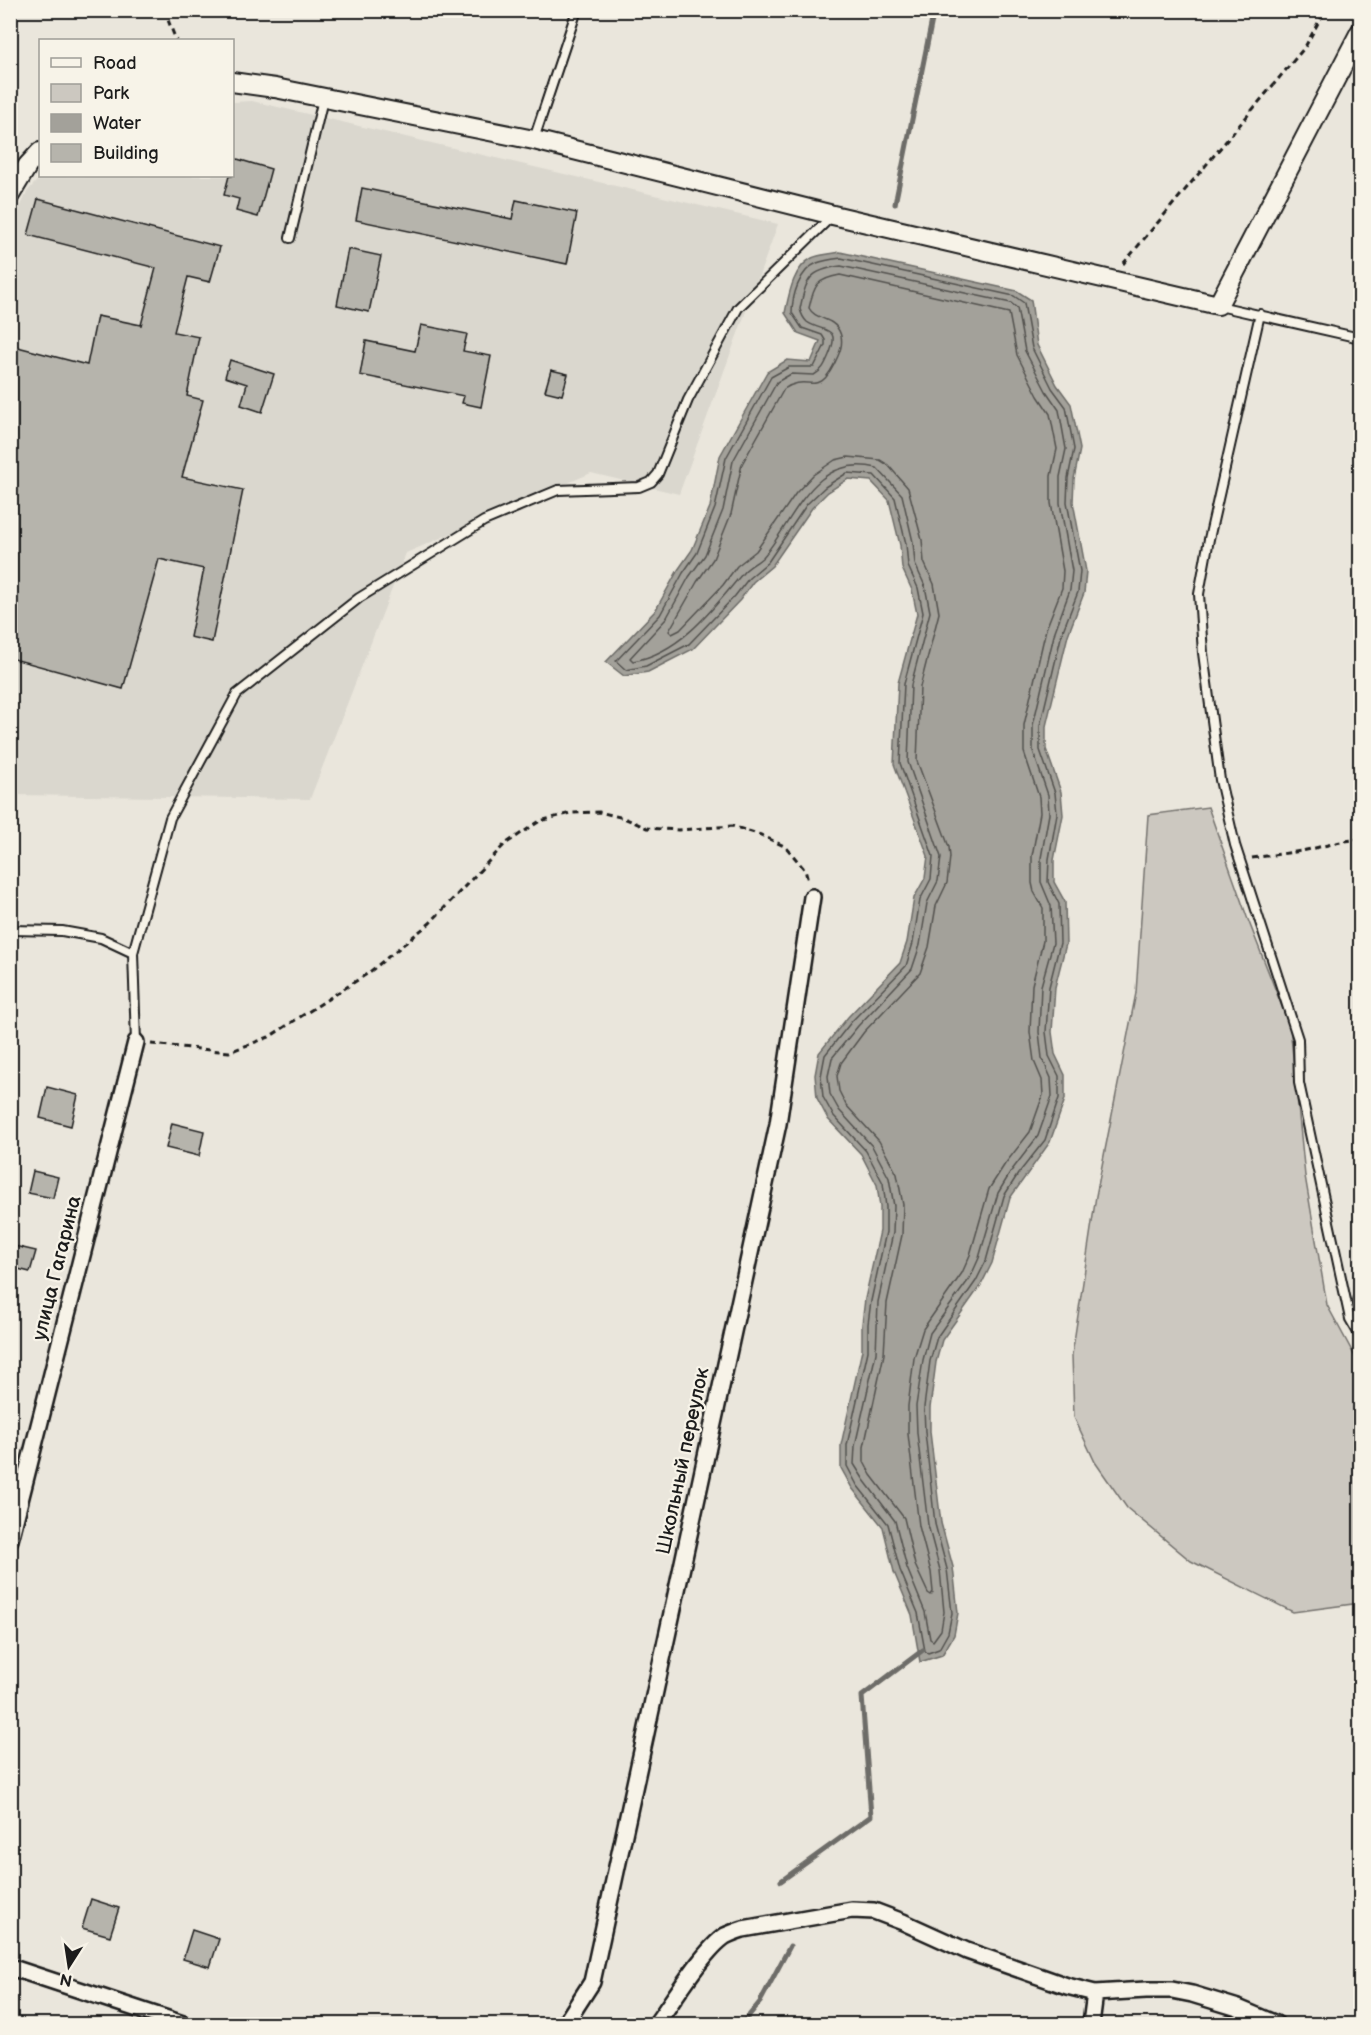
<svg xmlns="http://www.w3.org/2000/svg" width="1371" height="2035" viewBox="0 0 1371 2035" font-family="'Balsamiq Sans',sans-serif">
	<rect width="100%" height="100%" fill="#eae6dc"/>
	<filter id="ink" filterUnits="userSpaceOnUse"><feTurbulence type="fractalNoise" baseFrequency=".0167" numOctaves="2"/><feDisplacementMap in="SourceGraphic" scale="12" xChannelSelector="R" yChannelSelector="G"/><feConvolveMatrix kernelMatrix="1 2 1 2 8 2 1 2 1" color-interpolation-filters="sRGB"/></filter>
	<g filter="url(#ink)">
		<path fill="#dad7ce" d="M252 101 778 224 679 494 591 473 406 553 310 799 11 795V228L27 192 41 176H232L233 102Z"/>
		<path fill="#ccc8c0" stroke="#74726e" stroke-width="1.5" d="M1208 807 1247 917 1290 1027 1305 1176 1327 1305 1360 1366V1603L1293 1612 1191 1561 1127 1508 1095 1462 1074 1417 1072 1355 1096 1196 1136 993 1148 815Z"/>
		<path fill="#a3a19a" stroke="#6d6c68" stroke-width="1.5" d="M840 252 1017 291 1031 300 1037 345 1057 385 1071 404 1080 449 1074 479 1073 502 1086 571 1084 593 1068 635 1046 726V749L1061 792 1063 815 1054 860V882L1065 902 1066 944 1055 987 1052 1032 1055 1054 1065 1075V1099L1050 1142 1010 1198 992 1263 981 1285 942 1340 936 1362 930 1408V1432L941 1523 953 1567 958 1613 954 1635 942 1655 920 1662 912 1615 894 1572 883 1527 852 1488 841 1468V1445L862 1350V1324L865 1299 880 1231V1207L877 1185 861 1154 828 1119 817 1098 815 1075 819 1053 848 1017 900 963 907 942 914 898 925 878 928 856 894 764 898 683 917 614 912 590 902 568 900 545 889 500 871 481 848 479 828 492 812 508 772 566 753 582 740 600 693 649 648 672 624 676 606 662 655 611 678 570 692 550 710 507 720 456 767 372 787 360 811 362 820 341 798 333 785 313C789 294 793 268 812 258 819 254 832 254 840 252Z"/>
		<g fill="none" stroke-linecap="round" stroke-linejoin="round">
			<path stroke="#52514e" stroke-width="1.5" d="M841 258 1014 296 1024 303 1032 348 1052 388 1066 407 1074 449 1068 478 1067 502 1080 571 1078 592 1062 633 1040 726V750L1055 793 1057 814 1049 859 1048 882 1059 904 1060 943 1049 987 1046 1032 1049 1056 1059 1076V1098L1045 1140 1018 1174 1004 1196 986 1261 976 1281 937 1337 930 1361 924 1407 925 1432 935 1524 947 1569 952 1613 948 1633 939 1649 928 1653 925 1651 918 1613 900 1570 888 1524 857 1485 847 1466V1445L868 1351V1324L871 1301 886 1232V1207L883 1183 866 1151 833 1115 823 1097 821 1076 825 1055 852 1021 906 966 913 943 920 900 931 879 933 856 900 763 904 684 923 613 918 588 908 566 906 544 895 498 874 475 847 473 825 487 807 504 768 562 749 578 735 596 689 644 646 666 626 670 616 661 660 615 683 573 697 553 715 508 726 458 771 377 789 367H814L825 345V340L822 335 802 328 792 313C792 297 799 270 817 263 824 260 833 259 841 258Z
				M841 266 1011 303 1017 308 1025 351 1046 391 1059 410 1066 449 1060 477V503L1072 571 1070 590 1055 631 1033 725V751L1048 795 1049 814 1041 858V882L1051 906 1053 943 1041 986 1039 1032 1042 1058 1051 1078 1052 1096 1038 1136 1012 1170 998 1193 979 1258 970 1278 930 1333 923 1360 916 1406 917 1433 928 1525 940 1570 944 1612 941 1630 933 1641 930 1639 925 1612 907 1568 895 1521 864 1480 854 1464 855 1446 876 1353 878 1302 893 1233 894 1206 889 1178 872 1146 839 1110 830 1094 828 1076 832 1058 858 1026 912 969 920 945 927 903 938 881 941 857 908 762 911 685 930 612 925 586 915 564 913 542 902 495 877 468C813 452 795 520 763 557 757 563 747 567 742 574 713 609 680 653 633 661L630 658 666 619 689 577 705 555 723 510 733 461 777 382 791 374 814 375C823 370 825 364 829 355 842 324 822 333 807 322 804 319 801 313 800 309 806 279 809 270 841 266Z
				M840 275 1009 313 1017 355 1038 396 1050 414 1057 449 1051 476V503L1063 571 1062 588 1046 629 1024 725V752L1039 797 1040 813 1032 856V883L1034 892 1043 908V941L1032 985 1030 1032 1034 1061 1042 1080 1043 1095 1030 1132 1005 1164 989 1189 970 1255 962 1273 923 1329 914 1358 908 1406V1434L919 1526 931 1572 933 1592 931 1595 928 1593 915 1565 904 1518 871 1475 864 1462V1447L884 1354 887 1303 902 1235 903 1205 897 1174 879 1141 846 1105 839 1091 837 1076 841 1063 864 1032 920 973 929 947 936 906 947 883 950 857 949 847 917 761 920 687 939 613 934 584 924 562 922 540 908 488 888 465 880 460 848 457 835 460 813 475 796 493 756 551 737 566 723 585 680 630 672 634 669 631 697 582 713 559 731 514 742 464 784 389C810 371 818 403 838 356 842 347 844 338 838 329 831 317 815 320 809 308 814 285 817 279 840 275Z"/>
			<path stroke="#6d6c68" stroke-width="5" d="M895 204 934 10
				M781 1881 871 1816 862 1696 923 1650
				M742 2024 760 2002 790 1946"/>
		</g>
		<path fill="#b6b4ac" stroke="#1c1c1c" stroke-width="1.5" d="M234 158 271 169 258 217 236 211 239 199 224 195 229 176H232Z
			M362 188 512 219 516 200 577 213 567 264 356 220Z
			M38 199 220 247 210 282 188 277 174 332 199 337 187 396 203 400 182 477 243 490 212 642 190 637 204 569 159 559 123 689 10 658V345L87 365 97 316 141 325 156 268 28 235Z
			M348 249 381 256 369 312 337 305Z
			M421 325 467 334 463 351 491 356 481 407 462 403 464 396 360 375 366 341 415 351Z
			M230 360 274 374 262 412 241 405 247 384 225 377Z
			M551 370 568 374 562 395 545 391Z
			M47 1087 78 1095 71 1126 40 1118Z
			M172 1123 204 1131 199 1156 166 1148Z
			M33 1171 58 1177 53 1198 28 1193Z
			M10 1245 36 1251 30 1272 10 1267Z
			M91 1899 119 1908 110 1936 82 1928Z
			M192 1930 219 1939 210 1967 183 1959Z"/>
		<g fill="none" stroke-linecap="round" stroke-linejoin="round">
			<defs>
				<path id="service" d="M534 139 577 10
					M290 238 323 99
					M1219 306 1360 338
					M1260 314 1209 539 1199 594 1203 653 1220 780 1235 845 1298 1039 1299 1083 1350 1319 1360 1336
					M10 930 62 931 101 938 133 953 136 1042
					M133 953 170 818 237 694 359 598 484 521 558 490 639 487 651 482 658 474 688 400 738 308 832 216"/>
				<path id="minor" d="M10 1540 136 1042
					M10 1967 183 2024
					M565 2024 592 1982 778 1124 812 897
					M656 2024C673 2001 703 1951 725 1936 731 1933 737 1931 743 1929L852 1910 874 1911 903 1922 967 1951 1067 1986 1095 1993 1146 1990H1172L1192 1994 1238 2008 1276 2024
					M1091 2024 1095 1993"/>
				<path id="tertiary" d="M232 82 275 88 534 140 833 215 1218 305 1360 32
					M10 195 28 165 40 152"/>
			</defs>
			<use href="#service" stroke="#1c1c1c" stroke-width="12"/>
			<use href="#minor" stroke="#1c1c1c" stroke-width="20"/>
			<use href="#tertiary" stroke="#1c1c1c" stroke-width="22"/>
			<path stroke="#1c1c1c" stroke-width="3" stroke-dasharray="6 4.5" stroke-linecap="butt" d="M164 10 176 40
				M1123 264 1305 47 1325 10
				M1252 858 1302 851 1345 841 1360 839
				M151 1044 229 1052 269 1037 367 974 430 923 505 844 540 821 571 813 599 812 624 818 647 828 678 830 732 826 761 835 786 847 805 870 808 881"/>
			<use href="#service" stroke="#f7f3e8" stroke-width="8"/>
			<use href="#minor" stroke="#f7f3e8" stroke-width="15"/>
			<use href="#tertiary" stroke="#f7f3e8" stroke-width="18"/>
		</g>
	</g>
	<g text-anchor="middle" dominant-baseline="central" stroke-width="4.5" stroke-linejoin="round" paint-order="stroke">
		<g font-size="20" fill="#1c1c1c" stroke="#f7f3e8">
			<text transform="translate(57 1268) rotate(-76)">улица Гагарина</text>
			<text transform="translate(683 1461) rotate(-78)">Школьный переулок</text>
		</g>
	</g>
	<rect width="1371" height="2035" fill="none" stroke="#f7f3e8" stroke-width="36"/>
	<rect x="18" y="18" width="1335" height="1999" fill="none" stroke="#1c1c1c" stroke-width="2" filter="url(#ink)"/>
	<rect x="39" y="39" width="195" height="138" fill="#f7f3e8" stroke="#9f9d96" stroke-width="1.5"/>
	<rect x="51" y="58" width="30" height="9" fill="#f7f3e8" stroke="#9f9d96" stroke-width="1.5"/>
	<text x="93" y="69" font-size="18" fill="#1c1c1c">Road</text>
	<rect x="51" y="84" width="30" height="18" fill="#ccc8c0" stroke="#9f9d96" stroke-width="1.5"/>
	<text x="93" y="99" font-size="18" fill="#1c1c1c">Park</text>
	<rect x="51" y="114" width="30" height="18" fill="#a3a19a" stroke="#9f9d96" stroke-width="1.5"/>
	<text x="93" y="129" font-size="18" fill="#1c1c1c">Water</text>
	<rect x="51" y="144" width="30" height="18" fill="#b6b4ac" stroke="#9f9d96" stroke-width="1.5"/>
	<text x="93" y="159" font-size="18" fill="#1c1c1c">Building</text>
	<g transform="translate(69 1966) rotate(192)" stroke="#f7f3e8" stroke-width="4.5" paint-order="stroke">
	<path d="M0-4.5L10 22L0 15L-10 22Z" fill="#1c1c1c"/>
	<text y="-9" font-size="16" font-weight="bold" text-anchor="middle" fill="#1c1c1c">N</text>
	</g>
</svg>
